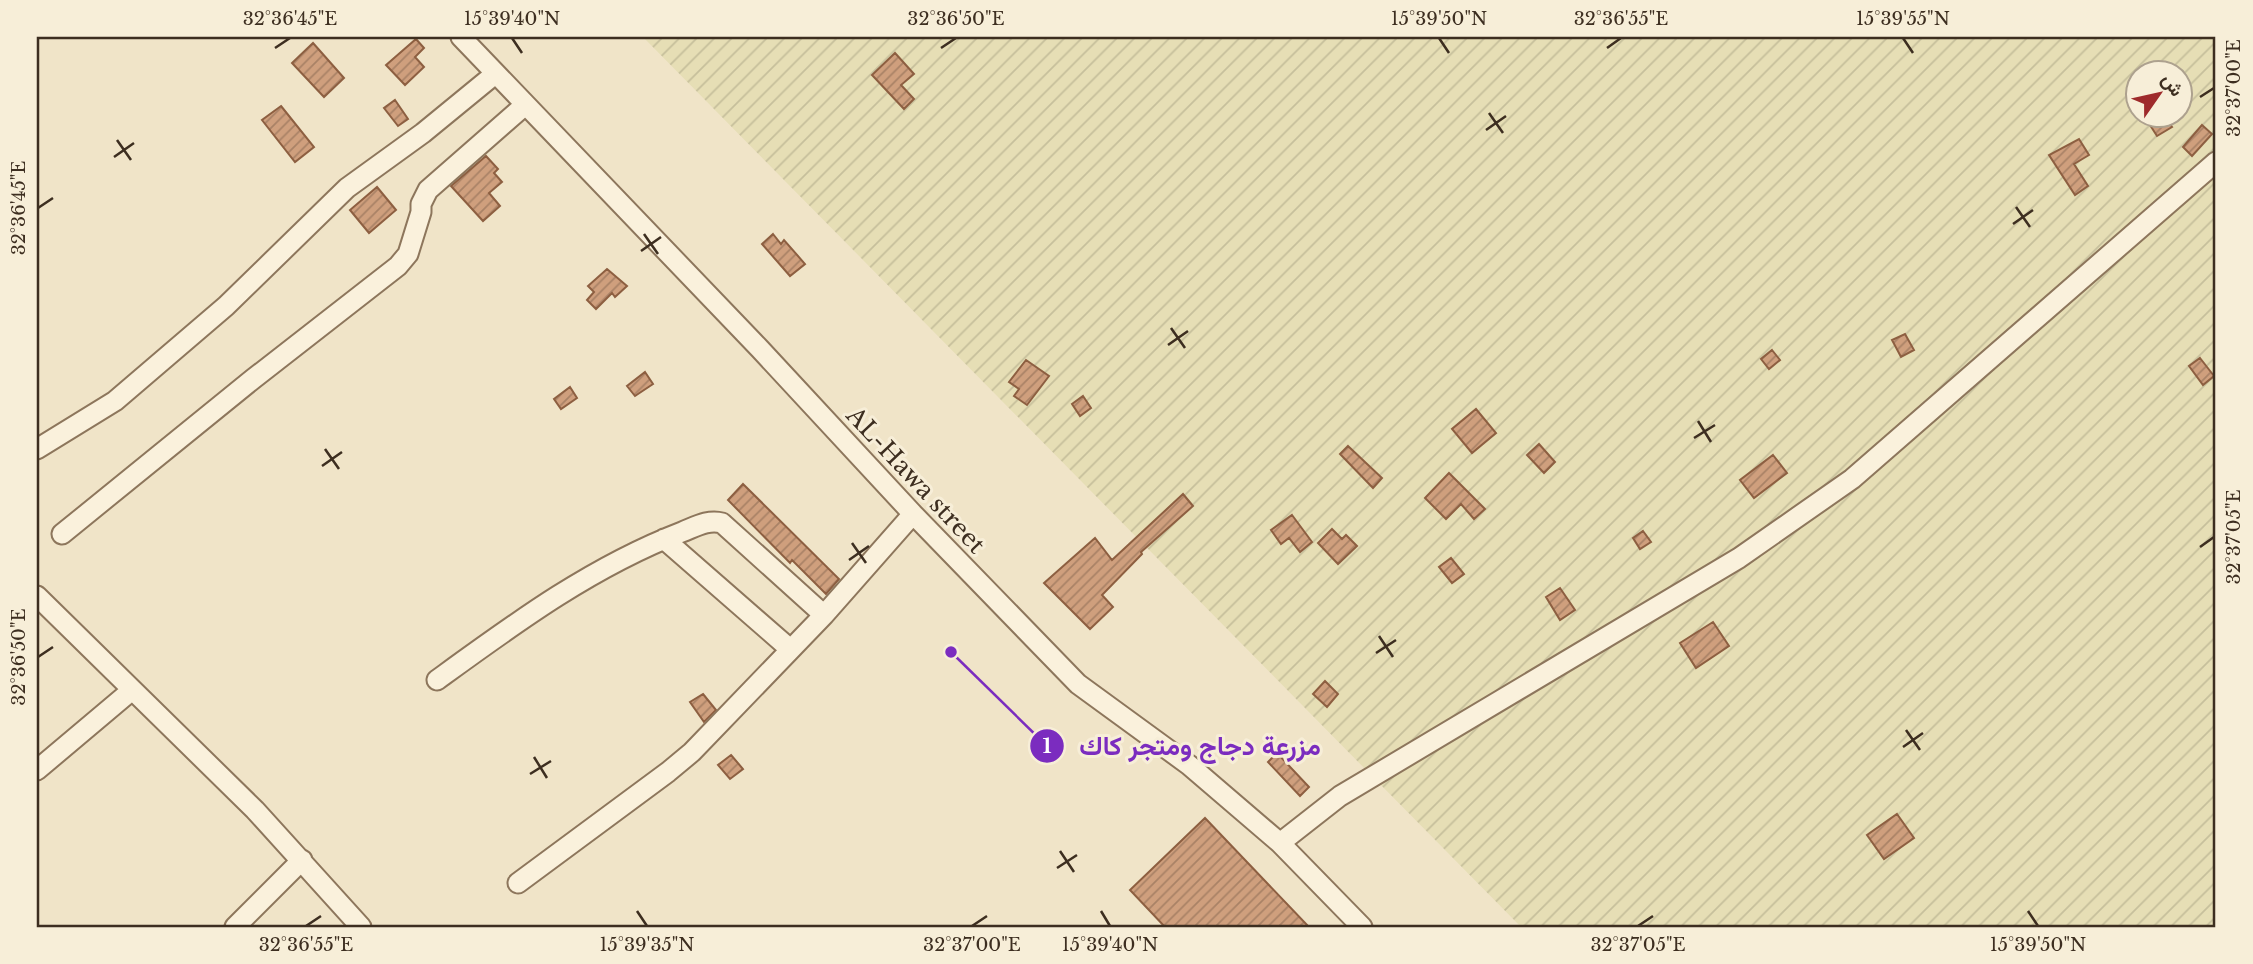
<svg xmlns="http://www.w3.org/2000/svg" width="2253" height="964" viewBox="0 0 2253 964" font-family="'Libre Baskerville',Vazirmatn,serif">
	<defs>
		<pattern id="farmland-furrows" width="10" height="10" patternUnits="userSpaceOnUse" patternTransform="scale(1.75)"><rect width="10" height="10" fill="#e6deb5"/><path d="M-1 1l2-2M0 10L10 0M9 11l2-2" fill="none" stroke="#c6bf9b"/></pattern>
		<pattern id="building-hatch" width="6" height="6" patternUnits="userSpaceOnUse" patternTransform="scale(1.75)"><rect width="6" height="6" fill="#cf9f7d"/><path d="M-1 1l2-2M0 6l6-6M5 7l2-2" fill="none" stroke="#a98266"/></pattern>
	</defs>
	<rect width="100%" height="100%" fill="#f0e4c8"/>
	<path fill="url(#farmland-furrows)" fill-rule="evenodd" d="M643 37H2216V927H1521ZM2138 74H2180V116H2138Z"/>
	<path fill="url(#building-hatch)" stroke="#8d5f41" stroke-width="2" d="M416 39 424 48 415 57 424 67 405 85 386 65Z
		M313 43 344 78 324 97 292 63Z
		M895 53 914 74 901 85 914 99 904 109 872 75Z
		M395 100 408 119 398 126 384 108Z
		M281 106 314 147 295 162 262 120Z
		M2164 116 2172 127 2157 136 2150 125Z
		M2202 125 2212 134 2192 156 2183 147Z
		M2079 139 2089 155 2074 164 2088 186 2075 195 2049 155Z
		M486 156 498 169 494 173 502 182 489 193 500 206 483 221 451 186Z
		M377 187 396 210 369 233 350 210Z
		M773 234 781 244 784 240 805 264 790 276 762 244Z
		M607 269 627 286 615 297 612 293 596 309 587 300 594 292 588 286Z
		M1905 334 1914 350 1901 357 1892 340Z
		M1772 350 1780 360 1769 369 1761 359Z
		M2200 358 2214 376 2203 385 2189 366Z
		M1026 360 1049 376 1027 405 1014 396 1019 389 1009 382Z
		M645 372 653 384 635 396 627 386Z
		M570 387 577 398 561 409 554 399Z
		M1083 396 1091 408 1080 416 1072 404Z
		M1476 409 1496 433 1472 453 1452 429Z
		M1539 444 1555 462 1544 473 1527 455Z
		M1348 446 1382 478 1373 488 1340 454Z
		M1773 455 1787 473 1754 498 1740 480Z
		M1449 473 1485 509 1474 519 1461 504 1446 519 1425 498Z
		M743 484 839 579 826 594 792 560 790 563 728 500Z
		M1183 494 1193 506 1141 552 1142 554 1102 595 1113 607 1090 629 1044 583 1095 538 1112 560Z
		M1292 515 1312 542 1300 552 1289 538 1281 544 1271 530Z
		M1332 529 1342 539 1346 535 1357 546 1338 564 1318 543Z
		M1643 531 1651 542 1640 549 1633 538Z
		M1451 558 1464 574 1452 583 1439 567Z
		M1560 588 1575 610 1560 620 1546 597Z
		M1713 622 1729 646 1696 668 1680 643Z
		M1325 681 1338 694 1327 707 1313 694Z
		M703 694 716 710 704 722 690 702Z
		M1277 753 1309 787 1300 796 1268 762Z
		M731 755 743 769 730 779 718 765Z
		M1897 814 1914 838 1884 859 1867 835Z
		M1205 818 1309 927H1165L1130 890Z"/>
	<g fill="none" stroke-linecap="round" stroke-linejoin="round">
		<defs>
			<path id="minor" d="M461 37 760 349 913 514 1078 684 1189 765 1280 843 1362 927
				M37 449 115 401 226 306 347 188 423 133 495 74
				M62 534 253 379 398 266 408 254 421 212V204L428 190 525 105
				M664 539 790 649
				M37 596 255 810 361 927
				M437 680C514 624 591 567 682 532 695 527 708 519 722 523L824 615
				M37 770 132 690
				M1280 843 1340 796 1739 558 1852 479 2216 162
				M518 883 668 772 692 752 824 615 913 514
				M235 927 302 860"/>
		</defs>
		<use href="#minor" stroke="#8d765c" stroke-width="23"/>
		<use href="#minor" stroke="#faf1dc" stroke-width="19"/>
	</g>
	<path fill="none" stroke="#3d2e20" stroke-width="2.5" d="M512 38 522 53M1439 38 1449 53M1903 38 1913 53M275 48 290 38M941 48 956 38M1607 48 1621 38M2200 97 2214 88M1489 113 1503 133M1486 130 1506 116M117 140 131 160M114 157 134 143M2016 207 2030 227M38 208 53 198M2013 224 2033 210M644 234 658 254M641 251 661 237M1171 328 1185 348M1168 345 1188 331M1698 421 1711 442M1694 438 1715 425M325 449 339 469M322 466 342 452M852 543 866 563M2200 547 2214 537M849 560 869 546M1379 636 1393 657M1376 653 1396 640M38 657 53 647M1906 730 1920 750M1903 747 1923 733M534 757 547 778M530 774 551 761M1060 851 1074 872M1057 868 1077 855M637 911 647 926M1101 911 1110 926M2028 911 2038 926M306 926 321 916M972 926 987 916M1638 926 1653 916"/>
	<g text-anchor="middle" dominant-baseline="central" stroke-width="6" stroke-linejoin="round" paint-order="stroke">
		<g font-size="24" fill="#3d2e20" stroke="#f7eed8">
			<text transform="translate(916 480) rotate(47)">AL-Hawa street</text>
		</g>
	</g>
	<path fill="none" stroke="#7b2cbf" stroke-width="2.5" d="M951 652L1047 746"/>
	<g fill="#7b2cbf" stroke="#f7eed8" stroke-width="2.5">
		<circle cx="951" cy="652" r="7"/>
		<circle cx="1047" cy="746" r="18"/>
	</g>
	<g font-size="21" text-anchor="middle" font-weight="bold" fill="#fff">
		<text x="1047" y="753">1</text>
	</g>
	<g font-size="26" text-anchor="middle" font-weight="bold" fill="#7b2cbf" stroke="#f7eed8" stroke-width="6" stroke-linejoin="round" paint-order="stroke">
		<text x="1200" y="755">مزرعة دجاج ومتجر كاك</text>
	</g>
	<rect width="2253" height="964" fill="none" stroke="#f7eed8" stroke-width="77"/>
	<g transform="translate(2159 94) rotate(56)"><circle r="33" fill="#f7eed8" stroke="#ada18e" stroke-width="2"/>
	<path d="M0-5L12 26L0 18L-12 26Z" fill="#9e2a2b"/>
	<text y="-10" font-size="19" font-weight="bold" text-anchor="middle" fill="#3d2e20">ش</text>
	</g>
	<rect x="38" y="38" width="2176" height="888" fill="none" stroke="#3d2e20" stroke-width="2.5"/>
	<g font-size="18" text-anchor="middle" fill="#3d2e20">
		<text x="290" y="25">32°36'45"E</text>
		<text x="512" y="25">15°39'40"N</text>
		<text x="956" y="25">32°36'50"E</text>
		<text x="1439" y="25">15°39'50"N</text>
		<text x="1621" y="25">32°36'55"E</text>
		<text x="1903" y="25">15°39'55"N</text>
		<text transform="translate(2234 88) rotate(-90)" y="6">32°37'00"E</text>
		<text transform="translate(19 208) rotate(-90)" y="6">32°36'45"E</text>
		<text transform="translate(2234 537) rotate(-90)" y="6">32°37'05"E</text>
		<text transform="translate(19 657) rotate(-90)" y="6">32°36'50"E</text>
		<text x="306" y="951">32°36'55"E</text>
		<text x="647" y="951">15°39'35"N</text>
		<text x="972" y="951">32°37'00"E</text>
		<text x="1110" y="951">15°39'40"N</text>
		<text x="1638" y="951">32°37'05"E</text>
		<text x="2038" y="951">15°39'50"N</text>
	</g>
</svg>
